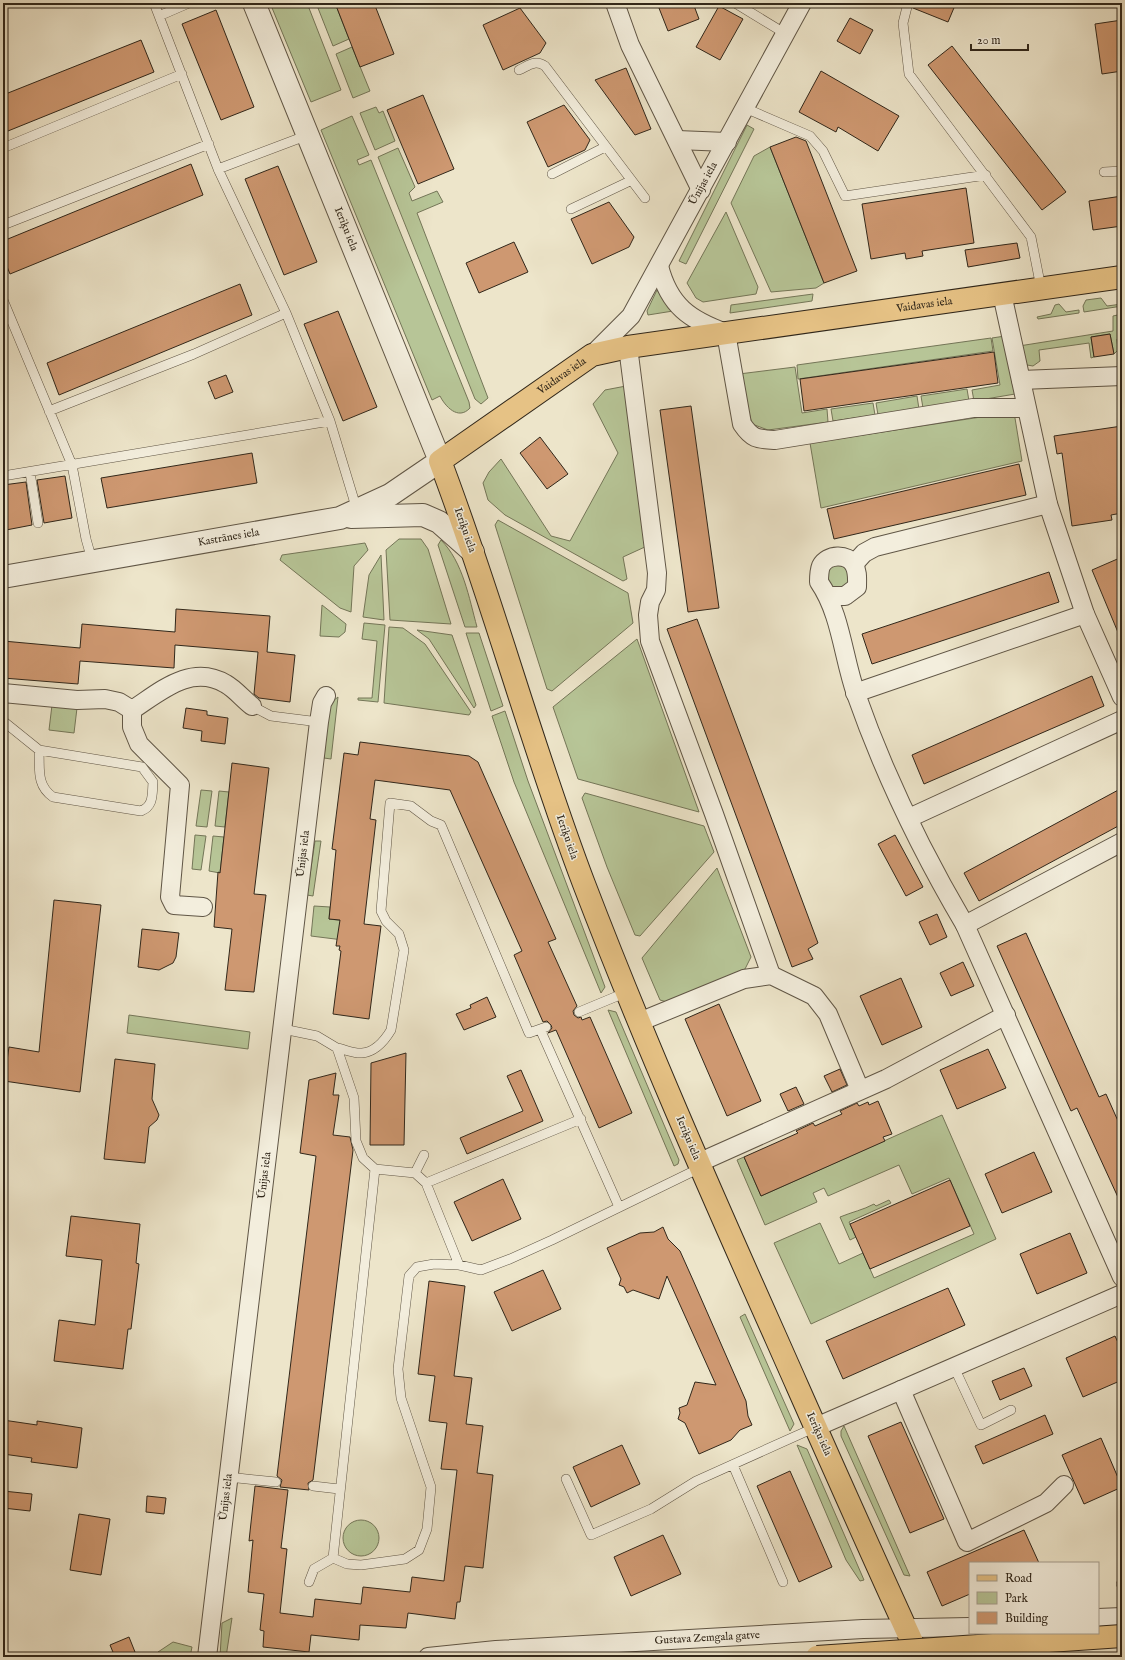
<svg xmlns="http://www.w3.org/2000/svg" width="1125" height="1660" viewBox="0 0 1125 1660" font-family="'IM FELL English',serif">
	<rect width="100%" height="100%" fill="#ede5ca"/>
	<filter id="stains"><feTurbulence type="fractalNoise" baseFrequency=".005" numOctaves="4"/><feColorMatrix values="0 0 0 0 .2 0 0 0 0 .09 0 0 0 0 .02 0 0 0 .5 -.17"/></filter>
	<radialGradient id="worn" r=".72"><stop offset=".6" stop-color="#630" stop-opacity="0"/><stop offset="1" stop-color="#630" stop-opacity=".3"/></radialGradient>
	<path fill="#b7c597" stroke="#747658" d="M270 3H307L341 90 311 102Z
		M316 3H335L349 39 333 46Z
		M352 47 370 91 353 98 336 54Z
		M376 107 379 113 383 111 395 141 375 150 360 113Z
		M352 116 369 155 357 160 359 165 371 160 469 402 470 408C458 421 445 406 440 396L432 400 321 130Z
		M747 125 754 129 686 264 679 261Z
		M770 147 824 283 816 288 771 292 731 203 754 156Z
		M398 148 415 187 409 193 412 201 437 191 443 202 417 213 488 398 481 404 475 399 378 157Z
		M726 212 758 287 756 294 703 302 696 298 687 283Z
		M657 290 673 311 648 315 647 311Z
		M813 294 812 301 730 313 731 305Z
		M1101 298 1107 306 1122 304V306L1084 312 1083 306 1086 300Z
		M1059 304 1066 312 1079 310V313L1038 319 1037 317 1051 314 1055 305Z
		M1122 314V338L1117 339 1118 350 1114 354 1110 334 1091 337 1094 357 1091 358 1089 343 1039 350 1040 361 1033 366 1027 365 1019 346 1113 331V316Z
		M1005 336 1015 394 974 401 972 390 1000 385 992 338Z
		M991 338 993 351 798 379 797 365Z
		M795 367 802 413 827 409 828 422 768 430 752 424 739 374Z
		M626 386 647 546 623 557 627 579 623 581 505 515 488 500 483 483 489 472 501 459 551 536 570 541 618 453 593 404 605 390Z
		M967 389 969 401 923 408 921 396Z
		M917 396 919 409 878 415 876 403Z
		M873 403 875 415 833 421 831 409Z
		M1014 412 1022 461 821 508 810 443Z
		M498 520 628 593 633 623 552 691 547 689 495 525Z
		M399 539H421L428 549 451 624 390 620 386 550Z
		M441 540C463 562 469 598 477 627H465L438 545Z
		M365 543 368 550 354 566 351 612 340 608 280 560 282 555Z
		M381 555 384 620 363 617 369 575Z
		M835 562C847 566 848 571 850 583L842 590 831 589 825 581 827 567Z
		M322 605 346 624 345 632 339 637 320 636Z
		M364 623 385 625 378 702 358 700V698H372L377 641 362 639Z
		M389 627 403 628 425 644 471 712 469 715 384 703Z
		M417 630 452 635 476 705 474 708 429 639Z
		M466 633H479L503 706 491 711Z
		M637 639 699 812 578 779 553 707Z
		M338 697 331 759 324 758 329 704Z
		M52 705 77 708 74 733 49 730Z
		M505 711 528 781 605 987 601 993 514 782 492 716Z
		M201 790 212 791 207 827 196 826Z
		M219 791 229 792 225 827 215 826Z
		M585 793 704 826 714 852 640 936 635 935 607 867 582 798Z
		M195 835 206 836 201 870 192 869Z
		M213 836 224 837 220 873 209 871Z
		M315 841H321L313 896 307 895Z
		M717 868 751 957 745 969 667 1002 660 1000 642 958Z
		M314 906 330 907 329 919 345 921 343 940 311 936Z
		M608 1010 616 1012 679 1160 678 1164 674 1166Z
		M129 1015 250 1032 248 1049 127 1033Z
		M942 1115 996 1239 811 1324 774 1243 820 1223 839 1264 863 1253 874 1278 974 1234 950 1180 949 1178 912 1194 899 1165 828 1196 824 1188 813 1193 817 1202 765 1225 737 1160 744 1157 761 1196Z
		M889 1200 891 1203 849 1222 856 1237 850 1240 840 1217C852 1212 863 1210 874 1204L876 1206Z
		M745 1314 794 1424 790 1431 740 1317Z
		M844 1426 910 1576 904 1575 841 1436V1431Z
		M797 1445 807 1449 864 1580 860 1581 846 1560Z
		M343 1538a18 18 0 1 1 36 0a18 18 0 1 1-36 0Z
		M232 1618 226 1657H220L222 1623Z
		M173 1642 192 1647 190 1657H166L158 1652Z"/>
	<path fill="#ce9871" stroke="#31271a" d="M335 3H374L394 54 360 67Z
		M657 3H693L699 19 668 31Z
		M914 3H956L948 22 913 8Z
		M719 6 743 19 720 60 696 47Z
		M520 8 546 43 540 53 503 70 483 25Z
		M216 10 254 107 221 120 182 24Z
		M850 18 873 30 860 54 837 41Z
		M1122 20V71L1102 74 1095 24Z
		M141 40 154 72 3 133V95Z
		M952 46 1066 192 1042 210 928 65Z
		M626 68 651 129 635 135 595 80Z
		M821 71 899 116 878 151 838 127 836 132 799 112Z
		M423 95 454 169 418 184 387 110Z
		M564 105 590 140 585 150 548 167 527 122Z
		M796 137 806 141 857 271 824 283 770 147Z
		M191 164 203 195 10 274 3 257V241Z
		M278 166 317 262 284 275 245 179Z
		M966 188 974 243 922 251 923 256 906 259 905 253 871 259 862 204Z
		M1122 196V226L1093 230 1089 201Z
		M609 202 634 237 629 247 592 264 571 219Z
		M514 242 528 272 479 293 466 263Z
		M1017 243 1020 258 968 267 965 250Z
		M240 284 252 315 59 395 47 363Z
		M338 311 377 407 343 421 304 324Z
		M1110 334 1114 354 1094 357 1091 337Z
		M994 352 998 383 804 411 800 379Z
		M226 375 233 392 215 399 208 382Z
		M691 406 719 608 688 612 660 410Z
		M1122 426V513L1111 515 1112 520 1072 526 1062 453 1057 454 1054 436Z
		M540 437 568 474 547 489 520 453Z
		M252 453 257 483 107 508 101 478Z
		M1019 464 1026 495 834 539 827 509Z
		M65 476 72 518 44 523 37 480Z
		M26 482 32 525 6 530 3 509V485Z
		M1122 557V642L1092 570Z
		M1049 572 1059 602 872 664 862 634Z
		M176 609 270 616 267 652 295 655 290 702 259 698 254 694 258 652 175 645 174 668 80 661 78 684 3 678V641L80 648 82 624 175 632Z
		M697 619 818 943 808 949 813 959 792 967 667 629Z
		M1092 676 1104 706 924 784 912 755Z
		M186 708 207 711V715L228 718 225 744 201 741 202 731 183 728Z
		M360 742 469 756 478 762 556 939 548 942 577 1006 573 1011 574 1015 578 1018 581 1017 582 1020 590 1017 632 1113 599 1128 556 1030 548 1033 552 1028 551 1025 547 1021 543 1022 514 955 522 951 450 790 375 780 370 819 376 820 364 924 381 926 369 1019 333 1014 341 951 339 950 340 946H336L340 920 329 919 336 850 332 849 344 753 358 755Z
		M232 763 269 768 254 894 266 895 254 992 225 990 232 929 214 927 218 872 220 873Z
		M1122 788V824L979 901 964 873Z
		M895 835 923 887 906 896 878 844Z
		M54 900 101 905 80 1092 4 1081 9 1047 39 1052Z
		M937 914 947 937 930 945 919 922Z
		M142 929 179 933 176 957 173 963 159 970 138 967Z
		M1026 933 1099 1097 1106 1094 1122 1130V1206L1077 1108 1071 1111 997 946Z
		M963 962 974 986 951 996 940 973Z
		M901 978 922 1027 882 1045 860 996Z
		M487 997 496 1017 464 1030 456 1014 471 1008 470 1005Z
		M719 1004 761 1101 727 1116 685 1019Z
		M988 1049 1006 1088 957 1109 940 1070Z
		M406 1053 404 1145H370L371 1063Z
		M115 1059 155 1064 152 1099 159 1115 157 1120 149 1127 145 1163 104 1159Z
		M840 1069 847 1085 832 1092 824 1076Z
		M521 1070 543 1121 467 1154 460 1138 523 1111 507 1076Z
		M336 1073 333 1095H339L333 1135 350 1137 353 1150 313 1480 308 1483 309 1490 280 1487 282 1480 277 1476 316 1156 300 1153 309 1080Z
		M796 1087 804 1104 788 1111 780 1094Z
		M878 1101 892 1134 883 1137 885 1141 761 1196 744 1157 798 1133 796 1131 813 1123 815 1126 842 1114 840 1111 857 1103 859 1106 868 1102 869 1105Z
		M1034 1152 1052 1192 1002 1213 985 1174Z
		M503 1179 521 1219 472 1241 454 1202Z
		M950 1180 970 1226 870 1269 850 1224Z
		M71 1216 140 1224 136 1263 139 1264 131 1329H128L123 1369 54 1361 59 1320 95 1325 102 1260 66 1256Z
		M663 1227 668 1239 680 1251 693 1280 746 1401 748 1416 752 1425 740 1430 731 1440 699 1454 685 1423 678 1419 680 1413 679 1408 687 1405 695 1382 716 1385 667 1276 659 1299 633 1290 627 1293 624 1287 619 1285 621 1279 607 1248 640 1233 654 1232Z
		M1070 1233 1087 1273 1037 1294 1020 1254Z
		M543 1270 561 1309 512 1331 494 1292Z
		M429 1281 465 1286 454 1376 472 1378 466 1424 483 1426 477 1473 493 1475 483 1568 465 1566 460 1602H457L455 1619 408 1613 406 1628 360 1625 359 1640 311 1635 309 1652 263 1647 264 1631 260 1630 264 1594 248 1592 253 1540 249 1541 255 1486 288 1490 281 1548 287 1549 280 1613 313 1617 315 1599 361 1604 363 1587 410 1592 412 1577 444 1581 457 1470 441 1469 447 1423 429 1421 435 1376 418 1374Z
		M948 1288 965 1325 843 1379 826 1341Z
		M1115 1336 1122 1351V1380L1083 1397 1066 1358Z
		M1024 1368 1032 1386 1000 1400 992 1381Z
		M1045 1415 1053 1434 983 1464 975 1446Z
		M3 1420 37 1425V1421L82 1428 77 1468 31 1462 32 1458 3 1454Z
		M901 1422 944 1519 910 1533 868 1436Z
		M1101 1438 1122 1487 1084 1504 1062 1455Z
		M622 1445 640 1484 591 1507 573 1467Z
		M790 1471 832 1567 799 1582 757 1486Z
		M3 1491 32 1494 30 1511 3 1508Z
		M147 1496 166 1498 164 1514 146 1512Z
		M79 1514 110 1519 101 1575 70 1570Z
		M1024 1530 1039 1563H970V1594L942 1606 927 1572Z
		M663 1535 681 1574 631 1596 614 1557Z
		M129 1637 137 1657H115L110 1645Z"/>
	<g fill="none" stroke-linecap="round" stroke-linejoin="round">
		<defs>
			<path id="service" d="M154 3 159 16
				M189 3 159 16 218 169 286 313 330 421 357 510
				M735 3 786 34
				M908 3 903 23 909 74 1031 237 1041 288
				M519 70C528 66 535 59 545 66L645 198
				M1122 93V94
				M745 108 810 136 823 151 845 196 986 175
				M3 148 182 74
				M218 169 308 135
				M1104 172 1122 171
				M552 174 605 147
				M571 209 630 181
				M3 225 209 144
				M3 300 72 465 86 539 92 560
				M49 411 194 354 286 313
				M30 472 38 523
				M3 476 330 421
				M252 706 271 716 319 722
				M3 721 39 750 142 767 153 782C152 794 154 806 141 811L53 797C36 785 40 769 39 750
				M579 1012 627 992
				M283 1029 317 1036 337 1048 354 1098 356 1141 363 1158 375 1169 415 1173 426 1183 459 1265
				M540 1029 619 1207
				M337 1048C344 1049 354 1054 362 1053 375 1052 385 1040 391 1030L404 950 399 934 386 921 381 911 390 803 411 806 431 821 441 825 529 1033 546 1027
				M375 1169 333 1558 347 1564 361 1565 405 1559 419 1550 427 1529 431 1487 401 1398 398 1369 409 1276 417 1267 434 1264 459 1265 481 1270 510 1259 552 1240 700 1168
				M415 1173 424 1155
				M426 1183 581 1119
				M954 1367 981 1425 1011 1410
				M733 1465 783 1582
				M228 1477 276 1482
				M566 1479 591 1535 651 1509 696 1481 816 1427
				M313 1486 339 1489
				M309 1582 314 1569 333 1558
				M1121 1584H1122"/>
			<g id="minor">
				<path d="M615 3 630 45 701 190"/>
				<path d="M677 140 727 142"/>
				<path d="M659 266C669 306 690 320 726 333L742 424C752 439 757 439 775 440L973 408H1026"/>
				<path d="M1002 294 1048 504 1085 614 1122 697"/>
				<path d="M628 347 657 573 656 590 650 602 648 615 650 641 714 814 771 975"/>
				<path id="s1" d="M592 355 631 316 802 3"/>
				<path d="M1021 380 1122 376"/>
				<path d="M854 564 864 553 875 547 1048 504"/>
				<path d="M828 596H845L857 587C857 579 858 572 854 565 848 553 827 554 821 566 819 571 819 577 819 582 841 614 843 657 856 694 884 774 922 852 965 925L1122 1277"/>
				<path d="M3 693 77 700 105 699 119 702 132 710C160 692 191 663 226 684 235 689 243 699 252 706"/>
				<path d="M855 693 1085 614"/>
				<path d="M132 710V727L139 744 180 785 170 897 174 905 203 907"/>
				<path d="M909 818 1122 720"/>
				<path d="M965 925 1122 842"/>
				<path d="M639 1022 744 979 771 975 814 996 828 1014 860 1090"/>
				<path d="M698 1163 886 1079 1006 1015"/>
				<path d="M901 1390 967 1542 1046 1503 1064 1485"/>
				<path d="M816 1427 1122 1294"/>
				<path d="M1098 1618 1122 1617"/>
				<path id="s2" d="M207 1657 319 722 322 703 326 696"/>
				<path id="s3" d="M428 1657 496 1650 863 1629 970 1627"/>
			</g>
			<g id="tertiary">
				<path d="M351 517 423 515 439 522 473 552"/>
				<path id="s4" d="M3 577 340 518 390 495 440 461 254 3"/>
			</g>
			<g id="primary">
				<path id="s5" d="M919 1657C870 1551 823 1444 776 1338 709 1188 643 1038 584 884 531 745 493 600 440 461L592 355 628 347 1122 277"/>
			</g>
		</defs>
		<use href="#service" stroke="#605646" stroke-width="10"/>
		<use href="#minor" stroke="#605646" stroke-width="20"/>
		<use href="#tertiary" stroke="#605646" stroke-width="24"/>
		<use href="#primary" stroke="#31271a" stroke-width="24"/>
		<use href="#service" stroke="#f3eedd" stroke-width="9"/>
		<use href="#minor" stroke="#f3eedd" stroke-width="18"/>
		<use href="#tertiary" stroke="#f3eedd" stroke-width="22"/>
		<use href="#primary" stroke="#e6c285" stroke-width="22"/>
		<defs>
			<path id="primary-bridge" d="M817 1657 1122 1636"/>
		</defs>
		<use href="#primary-bridge" stroke="#31271a" stroke-width="24" stroke-linecap="butt"/>
		<use href="#primary-bridge" stroke="#e6c285" stroke-width="22"/>
	</g>
	<g text-anchor="middle" dominant-baseline="central" stroke-width="3" stroke-linejoin="round" paint-order="stroke">
		<g font-size="11" fill="#31271a" stroke="#f3eedd">
			<text stroke="none"><textPath href="#s1" startOffset="206">Ūnijas iela</textPath></text>
			<text transform="translate(346 229) rotate(68)">Ieriķu iela</text>
			<text stroke="none"><textPath href="#s5" startOffset="1811">Vaidavas iela</textPath></text>
			<text stroke="none"><textPath href="#s5" startOffset="1438">Vaidavas iela</textPath></text>
			<text transform="translate(465 530) rotate(71)">Ieriķu iela</text>
			<text stroke="none"><textPath href="#s4" startOffset="229">Kastrānes iela</textPath></text>
			<text transform="translate(567 837) rotate(71)">Ieriķu iela</text>
			<text stroke="none"><textPath href="#s2" startOffset="809">Ūnijas iela</textPath></text>
			<text transform="translate(688 1138) rotate(67)">Ieriķu iela</text>
			<text stroke="none"><textPath href="#s2" startOffset="485">Ūnijas iela</textPath></text>
			<text transform="translate(819 1434) rotate(66)">Ieriķu iela</text>
			<text stroke="none"><textPath href="#s2" startOffset="161">Ūnijas iela</textPath></text>
			<text stroke="none"><textPath href="#s3" startOffset="280">Gustava Zemgala gatve</textPath></text>
		</g>
	</g>
	<rect width="1125" height="1660" fill="none" stroke="#ede5ca" stroke-width="16"/>
	<rect x="4" y="4" width="1117" height="1652" fill="none" stroke="#31271a" stroke-width="2"/>
	<rect x="8" y="8" width="1109" height="1644" fill="none" stroke="#31271a"/>
	<rect x="969" y="1562" width="130" height="72" fill="#f3eedd" stroke="#a59e8f"/>
	<rect x="977" y="1575" width="20" height="6" fill="#e6c285" stroke="#a59e8f"/>
	<text x="1005" y="1582" font-size="12" fill="#31271a">Road</text>
	<rect x="977" y="1592" width="20" height="12" fill="#b7c597" stroke="#a59e8f"/>
	<text x="1005" y="1602" font-size="12" fill="#31271a">Park</text>
	<rect x="977" y="1612" width="20" height="12" fill="#ce9871" stroke="#a59e8f"/>
	<text x="1005" y="1622" font-size="12" fill="#31271a">Building</text>
	<path d="M971 44v6h57v-6" fill="none" stroke="#31271a" stroke-width="2"/>
	<text x="977" y="44" font-size="12" fill="#31271a" stroke="#f3eedd" stroke-width="3" paint-order="stroke">20 m</text>
	<rect width="100%" height="100%" filter="url(#stains)"/>
	<rect width="100%" height="100%" fill="url(#worn)"/>
</svg>
